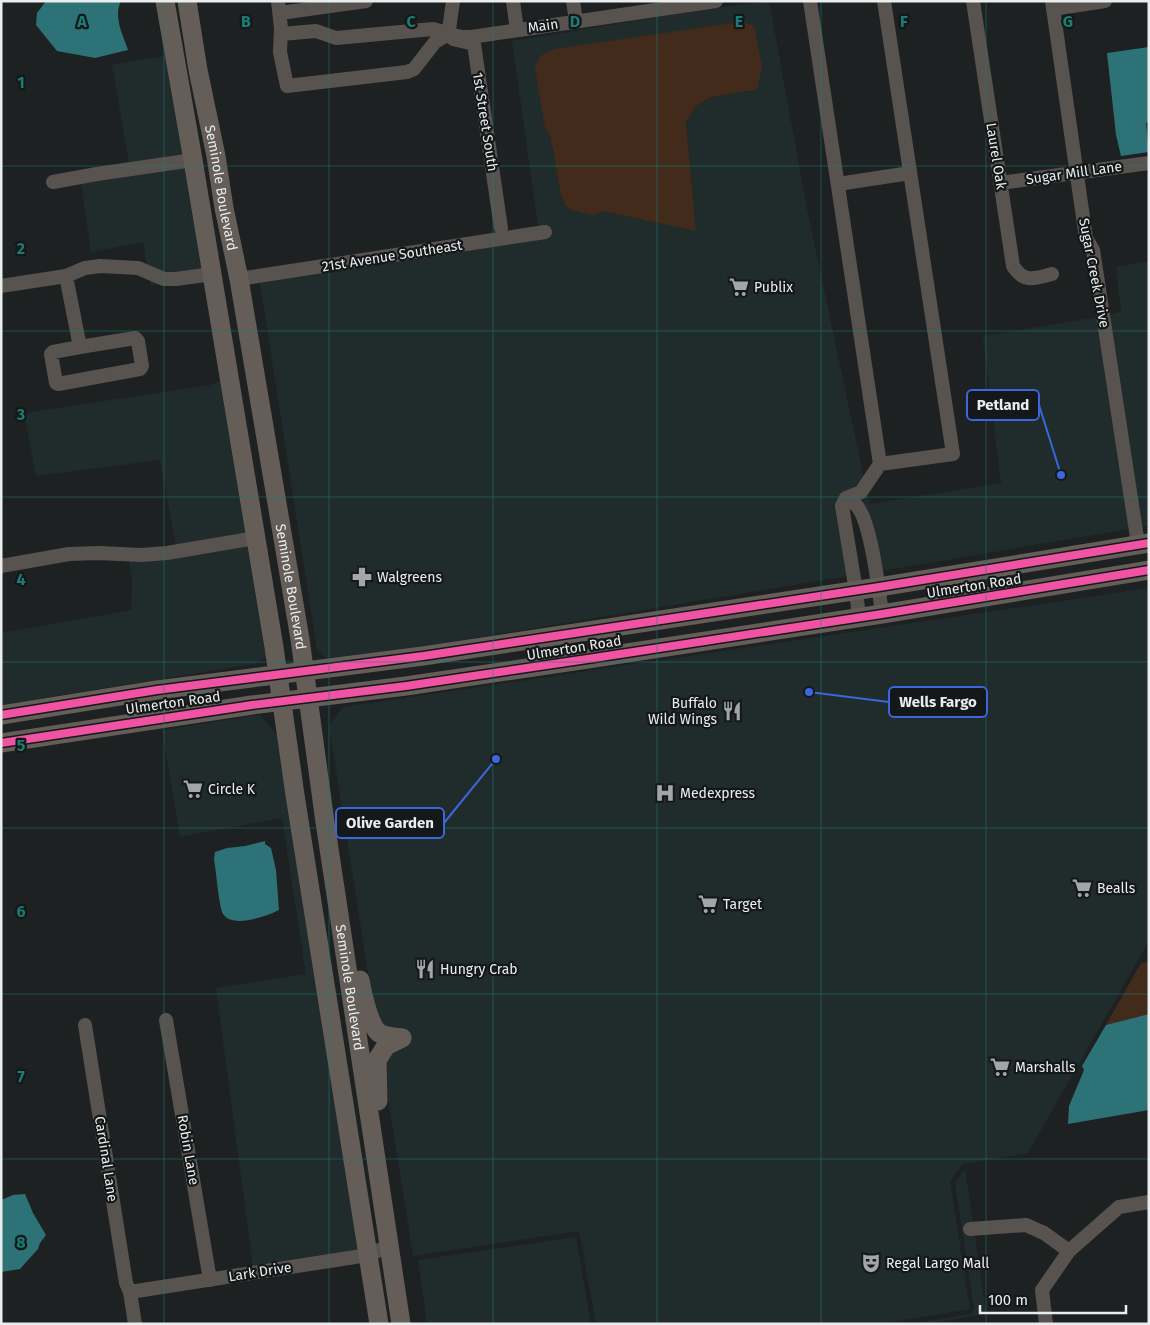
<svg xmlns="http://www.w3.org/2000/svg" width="1150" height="1325" viewBox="0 0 1150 1325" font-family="'Fira Sans',sans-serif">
	<rect width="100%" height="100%" fill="#1e2121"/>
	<path fill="#202b2b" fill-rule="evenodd" d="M769 1 808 214 864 478 857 487 846 492 844 491 840 495 848 576 330 662 317 650 260 283 453 254 550 237 548 226 506 233 538 226 512 41 707 9ZM732 23H746L757 90 711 97 695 107 686 122 696 230 603 211 565 205 561 195 550 135 546 52Z
		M169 55 186 155 129 164 112 65Z
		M188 167 207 281 151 285 143 242 91 252 81 183Z
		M1149 261V526L1140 528 1108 315 1121 312 1116 267Z
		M1098 317 1130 529 881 571 857 500 867 492 870 504 1001 483 983 336Z
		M223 380 249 534 176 546 160 460 36 476 24 413 210 385Z
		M250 545 269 656 254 664 1 705V633L131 610 132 579 129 560Z
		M1149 588V941L1028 1153 963 1164 950 1181 970 1309 881 1324H596L579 1231 413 1256 329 726 343 707Z
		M260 715 282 741 359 1250 253 1267 216 988 306 974 282 818 180 837 162 730Z
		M965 1169 973 1223 964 1224 965 1235H975L986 1314 925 1324H911L970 1314 974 1309 955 1183Z
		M576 1237 591 1324H427L418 1260Z"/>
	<path fill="#432b1c" d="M732 23H746L754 26 762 66 757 90 711 97 695 107 686 122 696 231 603 211 593 215 572 210 565 205 561 195 550 135 545 128 535 67C539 56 544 52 555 49Z
		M1149 962V1014L1106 1025 1141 963Z"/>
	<path fill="#2d7277" d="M46 1H121C113 17 123 35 128 50L95 58 57 51 36 25 37 13Z
		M1149 47V122L1146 123 1149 152 1121 156 1116 135 1107 53Z
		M265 841V844L271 848 276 870 279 910C267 916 233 929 223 914 219 907 216 870 214 859L215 852 227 848 245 846Z
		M1149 1014V1110L1068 1124 1069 1106 1084 1070 1082 1066 1106 1025Z
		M25 1194 33 1213 46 1235 40 1243 38 1249 20 1269 1 1272V1200L13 1195Z"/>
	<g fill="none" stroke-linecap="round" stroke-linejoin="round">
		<path stroke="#595350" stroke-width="14" d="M278 1 281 28 280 52 287 86 407 72 414 69 435 42 450 33
			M453 1 449 30 453 39 474 44 501 228
			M513 1 517 30
			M573 1 576 21
			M810 1 880 464 953 454 884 1
			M973 1 1013 266C1024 283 1034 279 1052 274
			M1052 1 1086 238 1093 250 1095 263 1138 544
			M1053 9 1105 1
			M280 13 366 1
			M281 34 316 31 336 38 433 29 461 37H471L716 1
			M53 182 97 174 193 160
			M1000 183 1149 163
			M838 184 910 173
			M66 276 80 347 53 352 51 354 56 383 58 384 140 369 142 366 138 341 135 338 80 347
			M239 279 545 232
			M1 286 66 276 85 268 100 266 138 268 164 279H176L212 274
			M846 498C849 500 853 502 856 505 871 520 879 591 882 614
			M1 566 69 554 99 553 141 555 167 553 256 538
			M859 617 856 591 842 506 846 498 861 492 880 464
			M166 1020 210 1280
			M85 1025 126 1283 130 1292 135 1324
			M970 1229 1026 1225 1044 1233 1069 1251
			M130 1292 368 1255 389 1246
			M1046 1324 1042 1290 1069 1251 1119 1207 1149 1202"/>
		<g stroke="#645d58" stroke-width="19">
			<path d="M165 1 193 160 274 647 295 795 379 1324"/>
			<path id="s1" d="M187 1 198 70 216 156 224 208 239 279 300 639 325 822 401 1324"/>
			<path d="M1 715 157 690 423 656 879 587 1149 543"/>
			<path d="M1 743 252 705 406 686 594 658 882 614 1149 570"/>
			<path d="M360 980C362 992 369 1025 379 1033 385 1037 395 1037 402 1038"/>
			<path d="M378 1101 377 1060 386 1046 402 1038"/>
		</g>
		<defs>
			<path id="cycleway" d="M1 715 157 690 423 656 879 587 1149 543
				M1 743 252 705 406 686 594 658 882 614 1149 570"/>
		</defs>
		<use href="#cycleway" stroke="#141819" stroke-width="11"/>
		<use href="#cycleway" stroke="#f153a3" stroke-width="8"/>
	</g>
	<path fill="none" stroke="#1a7c74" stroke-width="1" stroke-opacity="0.55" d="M164 1V1324M329 1V1324M493 1V1324M657 1V1324M821 1V1324M986 1V1324M1 166H1149M1 331H1149M1 497H1149M1 662H1149M1 828H1149M1 994H1149M1 1159H1149"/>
	<defs>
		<symbol id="supermarket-bare" viewBox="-9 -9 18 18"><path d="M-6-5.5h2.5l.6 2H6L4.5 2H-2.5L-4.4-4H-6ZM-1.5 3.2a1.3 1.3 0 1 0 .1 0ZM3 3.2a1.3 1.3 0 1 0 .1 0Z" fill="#a3a6a6" stroke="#141819" stroke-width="2.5" paint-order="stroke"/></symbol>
		<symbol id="pharmacy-bare" viewBox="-9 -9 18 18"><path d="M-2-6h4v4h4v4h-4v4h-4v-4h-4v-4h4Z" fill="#a3a6a6" stroke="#141819" stroke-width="2.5" paint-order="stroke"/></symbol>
		<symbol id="restaurant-bare" viewBox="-9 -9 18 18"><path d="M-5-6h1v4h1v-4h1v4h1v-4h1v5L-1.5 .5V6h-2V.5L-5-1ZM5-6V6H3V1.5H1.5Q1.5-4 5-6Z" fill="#a3a6a6" stroke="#141819" stroke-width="2.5" paint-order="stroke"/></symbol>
		<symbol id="hospital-bare" viewBox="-9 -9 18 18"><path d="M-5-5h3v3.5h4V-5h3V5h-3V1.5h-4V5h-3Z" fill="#a3a6a6" stroke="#141819" stroke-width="2.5" paint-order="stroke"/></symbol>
		<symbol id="theatre-bare" viewBox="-9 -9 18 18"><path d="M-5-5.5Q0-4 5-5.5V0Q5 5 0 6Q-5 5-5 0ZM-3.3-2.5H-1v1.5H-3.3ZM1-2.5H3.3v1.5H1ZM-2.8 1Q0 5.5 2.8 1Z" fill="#a3a6a6" stroke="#141819" stroke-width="2.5" paint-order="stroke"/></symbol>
	</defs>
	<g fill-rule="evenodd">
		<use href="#supermarket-bare" x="725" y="273" width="28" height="28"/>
		<use href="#pharmacy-bare" x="348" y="563" width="28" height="28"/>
		<use href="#restaurant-bare" x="718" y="697" width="28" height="28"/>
		<use href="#supermarket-bare" x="179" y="775" width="28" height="28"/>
		<use href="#hospital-bare" x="651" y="779" width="28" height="28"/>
		<use href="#supermarket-bare" x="1068" y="874" width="28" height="28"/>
		<use href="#supermarket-bare" x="694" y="890" width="28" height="28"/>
		<use href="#restaurant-bare" x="411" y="955" width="28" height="28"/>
		<use href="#supermarket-bare" x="986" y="1053" width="28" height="28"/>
		<use href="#theatre-bare" x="857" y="1249" width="28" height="28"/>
	</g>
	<g text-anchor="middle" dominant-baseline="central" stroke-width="4.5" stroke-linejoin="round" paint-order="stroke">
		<g font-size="14" fill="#eaedee" stroke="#141819">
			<text transform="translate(543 26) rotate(-8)">Main</text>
			<text transform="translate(485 122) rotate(81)">1st Street South</text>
			<text transform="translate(996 156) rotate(81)">Laurel Oak</text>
			<text transform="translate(1074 173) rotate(-8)">Sugar Mill Lane</text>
			<text stroke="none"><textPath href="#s1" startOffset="190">Seminole Boulevard</textPath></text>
			<text transform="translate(392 256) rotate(-9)">21st Avenue Southeast</text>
			<text transform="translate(1094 273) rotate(79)">Sugar Creek Drive</text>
			<text transform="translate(974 586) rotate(-9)">Ulmerton Road</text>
			<text stroke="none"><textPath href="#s1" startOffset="595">Seminole Boulevard</textPath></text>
			<text transform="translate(574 648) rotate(-9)">Ulmerton Road</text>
			<text transform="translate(173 703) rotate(-8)">Ulmerton Road</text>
			<text stroke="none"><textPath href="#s1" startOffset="1000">Seminole Boulevard</textPath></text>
			<text transform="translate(188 1150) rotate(80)">Robin Lane</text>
			<text transform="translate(106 1159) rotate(81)">Cardinal Lane</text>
			<text transform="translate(260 1272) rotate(-9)">Lark Drive</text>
		</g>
		<g font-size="14" fill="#eaedee" stroke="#141819" text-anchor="start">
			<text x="754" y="287">Publix</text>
			<text x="377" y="577">Walgreens</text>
			<text x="717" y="703" text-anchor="end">Buffalo<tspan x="717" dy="16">Wild Wings</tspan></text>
			<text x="208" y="789">Circle K</text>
			<text x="680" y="793">Medexpress</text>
			<text x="1097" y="888">Bealls</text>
			<text x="723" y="904">Target</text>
			<text x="440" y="969">Hungry Crab</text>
			<text x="1015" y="1067">Marshalls</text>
			<text x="886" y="1263">Regal Largo Mall</text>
		</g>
	</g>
	<g font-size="16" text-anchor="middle" font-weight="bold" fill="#1a7c74" stroke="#141819" stroke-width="4.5" stroke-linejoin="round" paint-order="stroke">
		<text x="82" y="27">A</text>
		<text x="246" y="27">B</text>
		<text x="411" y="27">C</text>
		<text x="575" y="27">D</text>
		<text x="739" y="27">E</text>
		<text x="904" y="27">F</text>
		<text x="1068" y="27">G</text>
		<text x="21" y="88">1</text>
		<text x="21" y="254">2</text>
		<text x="21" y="420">3</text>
		<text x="21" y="585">4</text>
		<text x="21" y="751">5</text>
		<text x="21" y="917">6</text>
		<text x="21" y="1082">7</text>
		<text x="21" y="1248">8</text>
	</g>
	<path fill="none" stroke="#3c66db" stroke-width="2" d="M1061 475L1039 405M809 692L889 702M496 759L444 823"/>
	<g fill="#3c66db" stroke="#141819" stroke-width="2">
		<circle cx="1061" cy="475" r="5"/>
		<circle cx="809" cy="692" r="5"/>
		<circle cx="496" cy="759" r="5"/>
	</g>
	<g fill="#141819" stroke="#3c66db" stroke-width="2">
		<rect x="967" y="390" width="72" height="30" rx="5"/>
		<rect x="889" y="687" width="98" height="30" rx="5"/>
		<rect x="336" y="808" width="108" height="30" rx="5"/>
	</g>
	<g font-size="15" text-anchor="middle" font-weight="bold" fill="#eaedee">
		<text x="1003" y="410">Petland</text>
		<text x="938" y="707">Wells Fargo</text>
		<text x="390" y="828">Olive Garden</text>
	</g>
	<rect width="1150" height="1325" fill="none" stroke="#eaedee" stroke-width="5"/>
	<path d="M980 1305v8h146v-8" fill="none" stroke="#eaedee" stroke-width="2.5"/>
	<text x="988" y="1305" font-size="15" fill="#eaedee" stroke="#141819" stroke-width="4" paint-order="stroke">100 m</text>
</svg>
